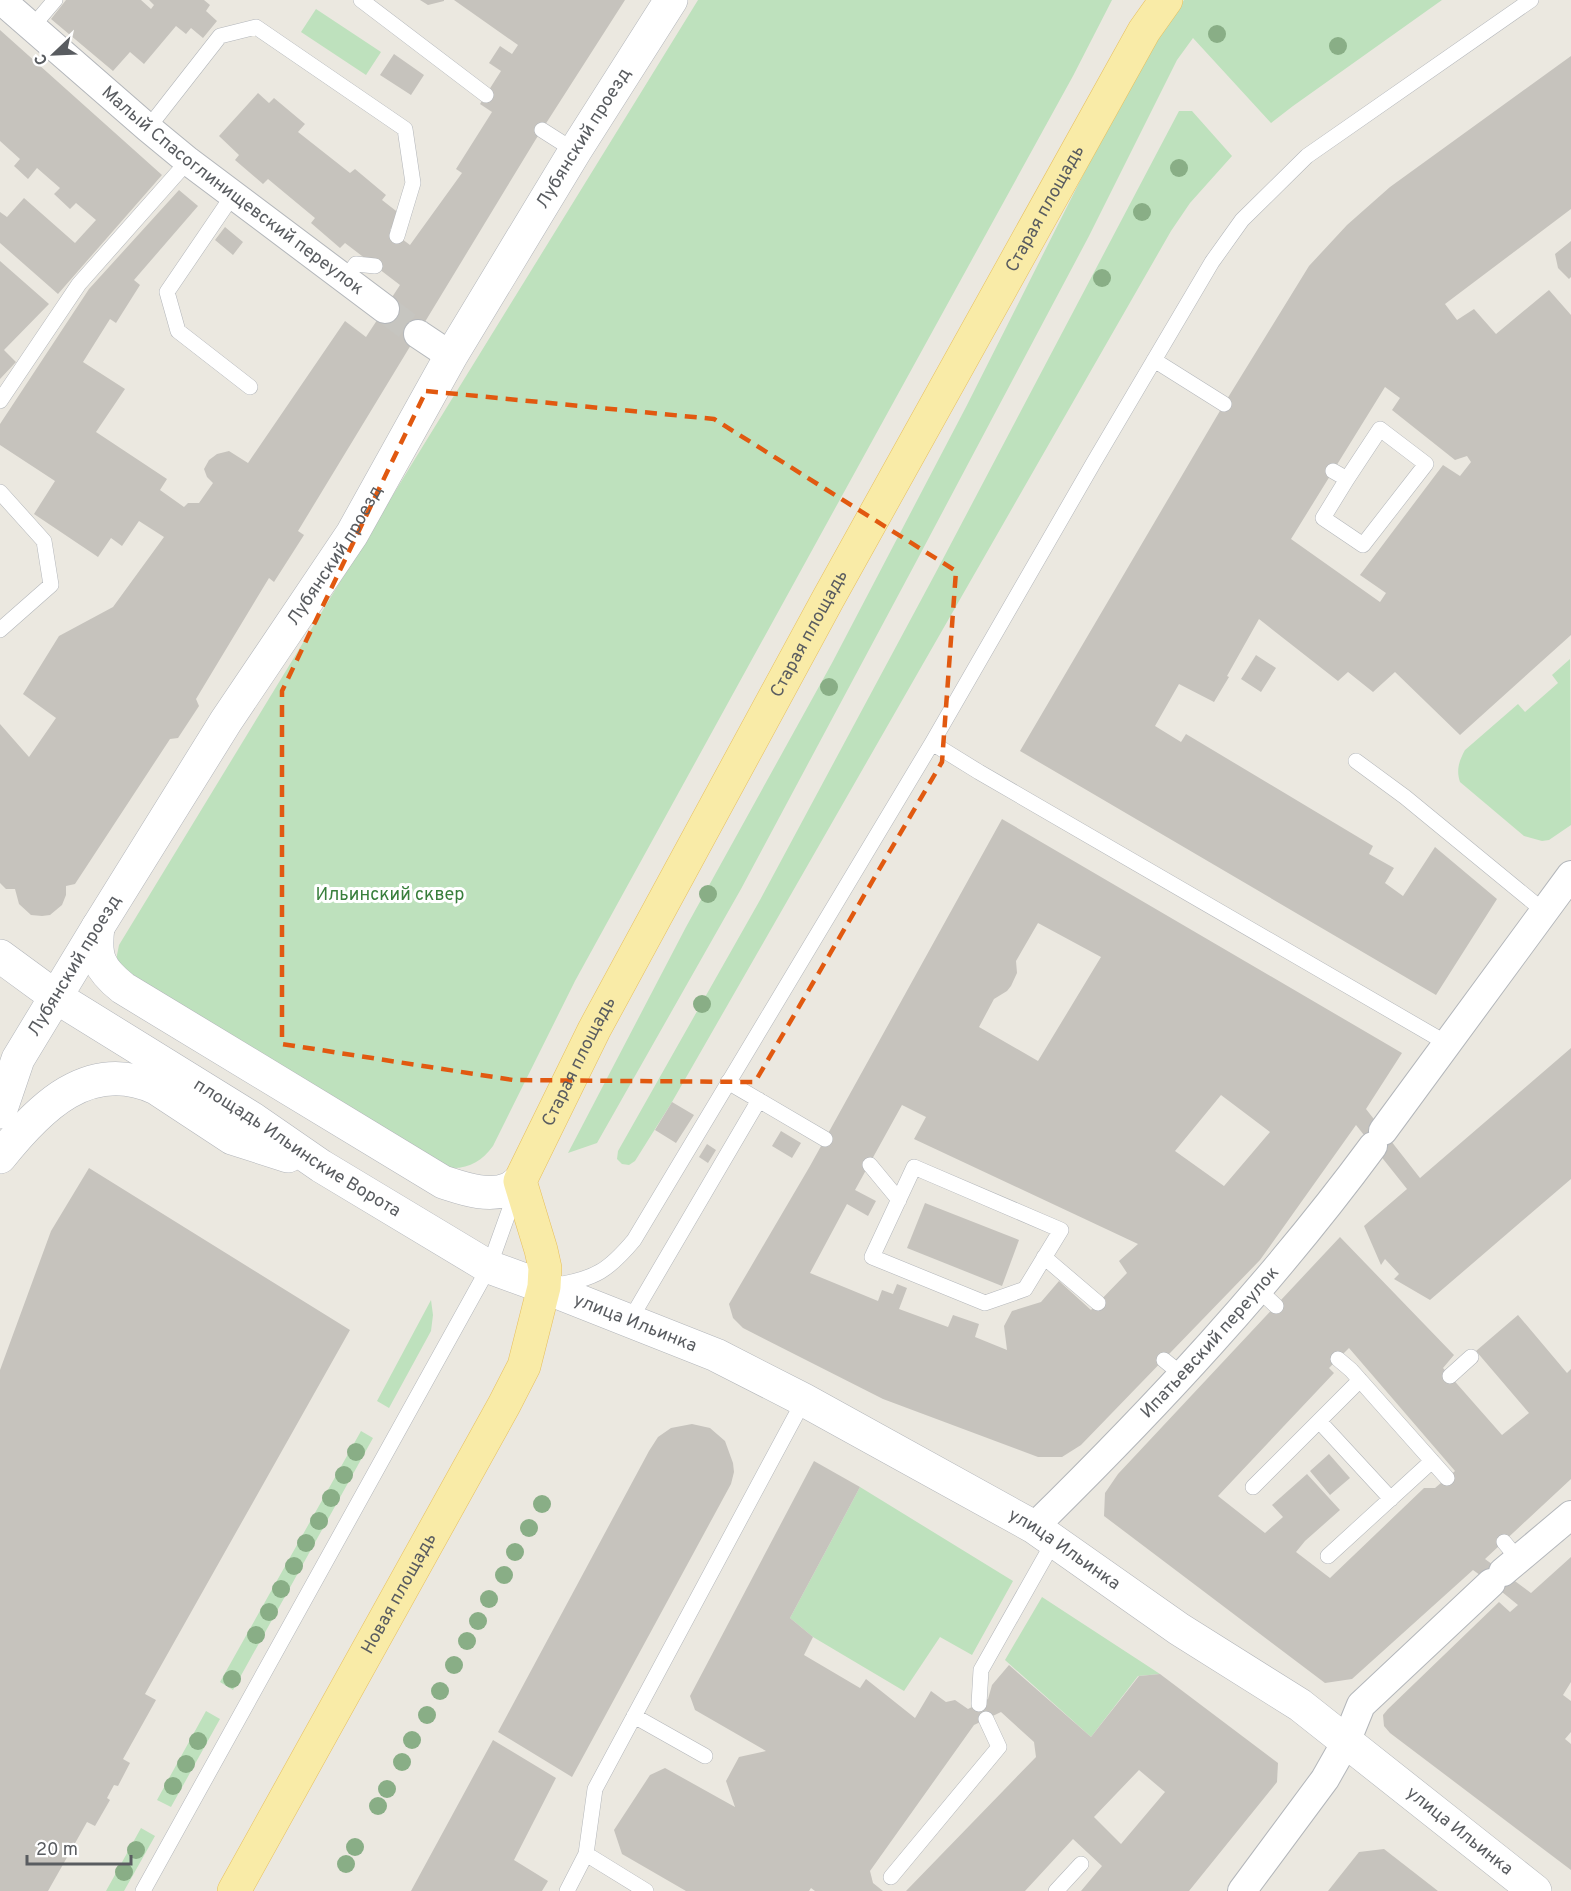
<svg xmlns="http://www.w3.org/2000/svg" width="1571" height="1891" viewBox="0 0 1571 1891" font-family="Overpass,sans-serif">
	<rect width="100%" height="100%" fill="#ebe8e0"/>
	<path fill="#bee1bd" d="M698 0H1112L1073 76 575 981 493 1146C482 1161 469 1169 450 1168L129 978 116 960 119 945 410 467Z
		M1184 0H1442L1293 106 1271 123 1193 38 1177 60 1089 236 916 562 741 889 597 1143 568 1153 686 927 832 663 966 407 1132 78Z
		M316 9 381 52 366 75 301 32Z
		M1179 111H1192L1232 156 1190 203 1171 231 672 1102 635 1161 629 1165 622 1164 617 1159 618 1151 760 900 935 574Z
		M1570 659 1571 825 1549 840 1542 841 1524 836 1460 782C1456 770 1459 761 1465 750L1518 704 1525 712 1558 683 1552 675Z
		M431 1300 433 1315 431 1331 389 1408 377 1401Z
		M361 1431 373 1438 233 1690 220 1682Z
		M860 1487 1013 1581 972 1655 940 1637 904 1691 813 1637 790 1618Z
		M1042 1597 1160 1674 1138 1676 1091 1737 1005 1660Z
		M206 1711 220 1719 171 1807 157 1800Z
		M141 1828 155 1836 124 1891H106Z"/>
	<path fill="#c6c3bd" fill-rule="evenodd" d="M66 0H141L151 9 154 5 149 0H204L210 5 206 11 217 21 203 38 191 28 186 34 176 26 144 64 130 52 113 71 51 19Z
		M420 0H444V1L428 5Z
		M454 0H625L536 139 298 531 304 535 274 582 269 578 196 699 199 706 178 738 170 739 75 884 66 886V895L62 905 50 915 42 916 31 915 19 904 15 889H6L0 883V724L29 757 56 718 23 694 59 636 113 607 164 537 139 521 122 546 111 538 98 557 34 514 55 481 0 445V424L89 289 179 190 198 206 134 280 140 285 116 323 110 319 83 362 125 389 96 432 167 479 160 490 184 507 188 503H199L213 483 207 477 204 469 209 460 217 454 229 451 248 463 345 321 366 337 400 285 345 243 340 248 311 223 315 218 268 179 263 184 235 160 239 155 219 136 258 93 269 103 274 98 305 124 298 132 350 173 355 169 386 195 382 200 400 214 390 230 410 245 462 173 456 169 492 112 480 104 501 71 489 63 500 46 512 54 518 45Z
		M0 30 162 175 58 294 0 243V212L7 217 24 198 75 243 96 220 76 203 70 209 54 194 60 188 37 168 28 179 14 166 20 159 0 141Z
		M394 54 424 75 411 95 380 75Z
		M1571 56V209L1445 304 1457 320 1474 309 1496 334 1549 290 1571 315V635L1460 735 1395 672 1373 692 1348 672 1338 681 1259 619 1227 676 1229 677 1214 702 1179 684 1155 726 1181 742 1186 734 1373 846 1369 854 1394 868 1385 883 1403 896 1435 847 1497 899 1436 995 1020 751 1224 404 1309 266 1347 225 1390 187ZM1385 387 1400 398 1392 410 1455 460 1467 456 1471 462 1460 476 1443 465 1360 575 1386 593 1380 602 1291 539Z
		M225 227 243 242 233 255 215 240Z
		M1571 241V277L1569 279 1558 268 1555 254Z
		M0 261 49 304 4 350 16 362 0 379Z
		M1256 655 1276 668 1261 692 1241 679Z
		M1002 819 1402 1053 1366 1109 1420 1178 1571 1048V1179L1430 1300 1394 1279 1399 1274 1385 1259 1381 1265 1364 1226 1407 1189 1356 1125 1260 1260 1081 1445 1062 1457H1038L883 1399 743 1328 733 1318 729 1304 810 1166ZM1038 923 1101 957 1038 1061 979 1027 994 999 1007 991 1011 986 1017 973 1016 961ZM1221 1095 1270 1132 1224 1186 1175 1151ZM902 1105 926 1117 914 1139 1138 1244 1119 1261 1127 1273 1091 1310 1059 1281 1041 1302 1012 1311 1004 1326 1007 1350 975 1337 979 1324 953 1315 948 1327 899 1309 907 1288 897 1284 893 1294 882 1290 878 1301 810 1273 847 1204 868 1216 876 1201 855 1190Z
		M672 1102 694 1115 676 1143 655 1130Z
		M781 1131 801 1143 792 1158 772 1146Z
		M707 1144 716 1150 708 1163 699 1157Z
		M89 1168 350 1330 145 1694 156 1700 123 1759 130 1763 118 1786 114 1785 107 1798 110 1800 95 1826 87 1822 48 1891H0V1370L51 1231Z
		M925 1203 1019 1240 1002 1286 907 1248Z
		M1340 1237 1454 1355 1443 1368 1502 1435 1529 1413 1476 1351 1518 1315 1567 1373 1571 1369V1479L1485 1559 1531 1593 1571 1557V1682L1563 1695 1571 1701V1732L1565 1739 1571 1744V1870L1390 1733 1384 1726 1383 1715 1388 1709 1499 1602 1510 1612 1518 1605 1491 1583 1473 1570 1352 1679 1325 1683 1104 1516 1105 1493 1118 1474ZM1349 1348 1455 1471 1435 1488H1424L1330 1578 1296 1552 1305 1541 1340 1510 1307 1474 1272 1505 1283 1517 1265 1533 1218 1496 1334 1373 1329 1368Z
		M692 1424 710 1428 725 1441 733 1463 734 1472 731 1484 572 1777 498 1732 649 1451 658 1437 671 1428Z
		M1329 1454 1350 1478 1330 1495 1310 1471Z
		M814 1461 860 1487 790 1618 813 1637 804 1655 860 1688 866 1679 915 1718 931 1691 946 1702 955 1700 968 1709 988 1699 992 1685 1009 1665 1091 1737 1139 1676 1160 1674 1278 1763 1277 1782 1189 1891H1081L1102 1866 1073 1839 1025 1891H906L1036 1757 1034 1742 1001 1712 974 1725 870 1871 873 1883 883 1891H815L811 1888 809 1891H686L622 1854 614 1830 650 1775 665 1768 735 1807 726 1781 739 1757 766 1751 695 1710 690 1696ZM1139 1770 1165 1792 1121 1844 1094 1817Z
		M493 1740 556 1778 514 1860 548 1881 542 1891H411Z
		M1384 1849 1438 1891H1328L1359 1852Z"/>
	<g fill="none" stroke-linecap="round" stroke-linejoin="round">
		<path stroke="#c6c5c0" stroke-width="28" stroke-dasharray="28 14" stroke-linecap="butt" d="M385 309 418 334"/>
		<defs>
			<path id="service" d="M361 0 486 95
				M32 27 55 0
				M148 128 220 36 256 27 405 129 413 183 397 236
				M542 130 575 151
				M233 195 167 292 178 331 250 387
				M345 279 356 264 375 266
				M1154 360 1224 404
				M0 401 79 284 188 161
				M1333 471 1347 479 1380 429 1426 464 1363 545 1323 518 1347 479
				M0 492 44 541 51 585 0 630
				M932 743 979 772 1448 1044
				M1356 761 1405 797 1545 912
				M728 1082 825 1139
				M870 1165 899 1200
				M914 1167 1061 1230 1025 1289 985 1303 872 1257Z
				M1044 1257 1098 1303
				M556 1285C595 1279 609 1270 634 1240L932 743 1094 462 1212 262 1242 220 1307 156 1531 0
				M1259 1290 1276 1306
				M630 1320 759 1100
				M1338 1359 1351 1370 1447 1478
				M1164 1360 1181 1374
				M1450 1376 1471 1357
				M1319 1421 1391 1499
				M1253 1487 1360 1380
				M1504 1542 1518 1559
				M1328 1556 1432 1461
				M979 1704 981 1670 1054 1541
				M634 1716 705 1756
				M586 1854 646 1891
				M891 1877 999 1747 986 1719
				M143 1891 489 1267 517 1189
				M567 1891 586 1854 595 1789 804 1400
				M1056 1891 1081 1864"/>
			<g id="minor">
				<path id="s1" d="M1 0 148 128 188 161 385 309"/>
				<path d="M418 334 451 356"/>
				<path d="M1383 1131 1571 875"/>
				<path id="s2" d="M1034 1527C1155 1408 1272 1283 1373 1146"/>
				<path d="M1503 1572 1571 1515"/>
				<path d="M1242 1891 1325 1779 1346 1742 1361 1705 1491 1583"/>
			</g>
			<g id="tertiary">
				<path id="s3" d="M544 1287 716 1355 804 1400 1034 1527 1179 1629 1300 1705 1535 1891"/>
			</g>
			<g id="secondary">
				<path d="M98 927C94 957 99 969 123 988L443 1182C462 1188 488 1198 509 1189 513 1187 517 1183 520 1181"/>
				<path id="s4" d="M0 956 56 997 253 1119 321 1166 489 1267 544 1287"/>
				<path id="s5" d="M0 1112 18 1059 98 927 226 721 352 534 451 356 575 151 671 0"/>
				<path d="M0 1157C39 1108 89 1057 156 1088L232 1138 288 1156"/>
			</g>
			<g id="primary">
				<path id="s6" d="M234 1891 504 1405 524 1366 544 1287 545 1268 541 1250 520 1181 594 1030 828 599 1144 31 1166 0"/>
			</g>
		</defs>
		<use href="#service" stroke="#b3b6ba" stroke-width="16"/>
		<use href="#minor" stroke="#b3b6ba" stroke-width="30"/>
		<use href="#tertiary" stroke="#b3b6ba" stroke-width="34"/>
		<use href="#secondary" stroke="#b2b5ba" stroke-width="34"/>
		<use href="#primary" stroke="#e7bf5d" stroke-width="34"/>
		<use href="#service" stroke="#fff" stroke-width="15"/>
		<use href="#minor" stroke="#fff" stroke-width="28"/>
		<use href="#tertiary" stroke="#fff" stroke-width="33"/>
		<use href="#secondary" stroke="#fff" stroke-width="33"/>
		<use href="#primary" stroke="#f9eba7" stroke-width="33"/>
	</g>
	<g fill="#89ae86">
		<circle cx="1217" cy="34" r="9"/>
		<circle cx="1338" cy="46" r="9"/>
		<circle cx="1179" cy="168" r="9"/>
		<circle cx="1142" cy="212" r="9"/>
		<circle cx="1102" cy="278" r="9"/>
		<circle cx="829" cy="687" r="9"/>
		<circle cx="708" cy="894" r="9"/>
		<circle cx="702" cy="1004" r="9"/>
		<circle cx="356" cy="1452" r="9"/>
		<circle cx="344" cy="1475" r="9"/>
		<circle cx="331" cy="1498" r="9"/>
		<circle cx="542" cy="1504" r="9"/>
		<circle cx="319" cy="1521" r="9"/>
		<circle cx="529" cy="1528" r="9"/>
		<circle cx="306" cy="1543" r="9"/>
		<circle cx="515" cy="1552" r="9"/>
		<circle cx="294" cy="1566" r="9"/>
		<circle cx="504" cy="1575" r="9"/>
		<circle cx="281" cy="1589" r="9"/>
		<circle cx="489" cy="1599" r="9"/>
		<circle cx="269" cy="1612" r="9"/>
		<circle cx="478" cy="1621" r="9"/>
		<circle cx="256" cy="1635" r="9"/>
		<circle cx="467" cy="1641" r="9"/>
		<circle cx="454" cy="1665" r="9"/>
		<circle cx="232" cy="1679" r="9"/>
		<circle cx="440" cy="1691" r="9"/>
		<circle cx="427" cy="1715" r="9"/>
		<circle cx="412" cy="1740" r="9"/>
		<circle cx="198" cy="1741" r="9"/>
		<circle cx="402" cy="1762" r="9"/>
		<circle cx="186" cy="1764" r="9"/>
		<circle cx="173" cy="1786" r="9"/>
		<circle cx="387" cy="1789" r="9"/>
		<circle cx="378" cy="1806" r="9"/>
		<circle cx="355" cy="1847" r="9"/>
		<circle cx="136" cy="1850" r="9"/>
		<circle cx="346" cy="1864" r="9"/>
		<circle cx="124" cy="1872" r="9"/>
	</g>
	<path fill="none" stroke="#e15910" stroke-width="4.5" stroke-dasharray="12 8" stroke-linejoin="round" d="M426 391 714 419 956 571 942 762 755 1082 513 1080 282 1044V691Z"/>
	<g text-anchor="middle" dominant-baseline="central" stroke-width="6" stroke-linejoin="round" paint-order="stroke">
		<g font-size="18" fill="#595c60" stroke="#fff">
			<text stroke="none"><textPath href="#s5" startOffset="1137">Лубянский проезд</textPath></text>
			<text stroke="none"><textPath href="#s1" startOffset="300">Малый Спасоглинищевский переулок</textPath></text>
			<text stroke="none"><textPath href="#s6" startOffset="1896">Старая площадь</textPath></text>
			<text stroke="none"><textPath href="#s5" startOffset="651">Лубянский проезд</textPath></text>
			<text stroke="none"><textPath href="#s6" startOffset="1410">Старая площадь</textPath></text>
			<text stroke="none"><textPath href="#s5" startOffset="165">Лубянский проезд</textPath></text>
			<text stroke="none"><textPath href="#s6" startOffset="924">Старая площадь</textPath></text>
			<text stroke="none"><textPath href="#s4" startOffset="354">площадь Ильинские Ворота</textPath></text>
			<text stroke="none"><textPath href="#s3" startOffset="98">улица Ильинка</textPath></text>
			<text stroke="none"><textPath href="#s2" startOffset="255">Ипатьевский переулок</textPath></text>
			<text stroke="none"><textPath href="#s3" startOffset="584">улица Ильинка</textPath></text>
			<text stroke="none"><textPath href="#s6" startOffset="340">Новая площадь</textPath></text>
			<text stroke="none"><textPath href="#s3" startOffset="1070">улица Ильинка</textPath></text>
		</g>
		<g font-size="18" fill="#397f3c" stroke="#fff">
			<text x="390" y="895">Ильинский сквер</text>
		</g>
	</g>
	<g transform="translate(54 54) rotate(247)" stroke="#ffffff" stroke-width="4.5" paint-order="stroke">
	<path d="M0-4.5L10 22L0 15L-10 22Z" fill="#595c60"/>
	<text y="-9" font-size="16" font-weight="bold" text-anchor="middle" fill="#595c60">С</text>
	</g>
	<path d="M27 1855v9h104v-9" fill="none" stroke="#595c60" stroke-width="3"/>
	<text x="36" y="1855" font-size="18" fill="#595c60" stroke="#ffffff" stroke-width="4.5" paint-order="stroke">20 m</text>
</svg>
